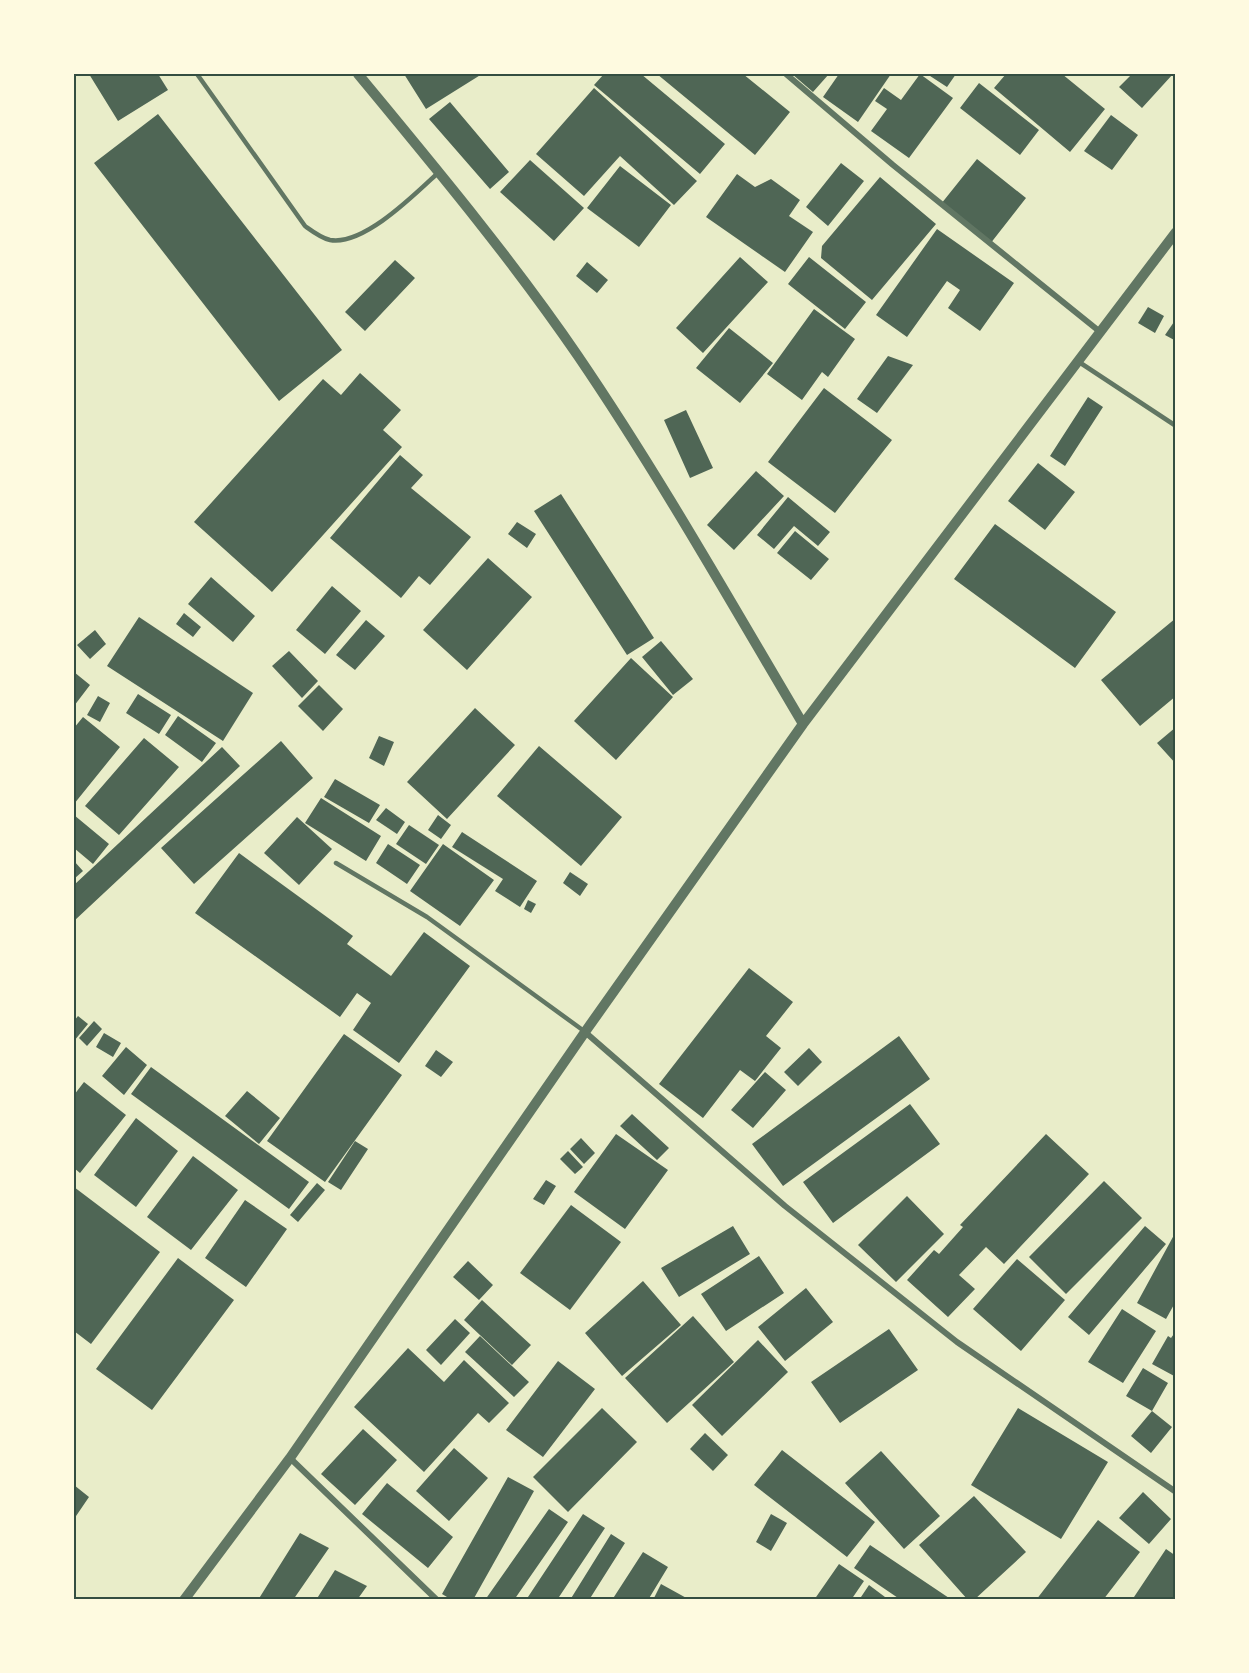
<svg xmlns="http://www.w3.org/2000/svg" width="1249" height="1673" viewBox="0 0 1249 1673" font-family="'Open Sans',sans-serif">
	<rect width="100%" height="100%" fill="#e9edc9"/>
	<path fill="#4f6655" d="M89 74H158L168 90 118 121Z
		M404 74H482L426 109Z
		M604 74H641L725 144 700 174 594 85Z
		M657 74H743L790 112 755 155Z
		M792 74H829L813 92Z
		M839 74H891L858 122 823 97Z
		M920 74 953 98 909 158 871 131 887 109 875 101 884 88 901 100Z
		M927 74H956L947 87Z
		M1006 74H1062L1105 109 1070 152 994 88Z
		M1132 74H1173L1142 108 1119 87Z
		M979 83 1039 130 1020 155 960 108Z
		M594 88 697 181 674 205 620 156 584 196 536 154Z
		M450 102 509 172 490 189 429 119Z
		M158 114 342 350 279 401 94 163Z
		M1111 115 1138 135 1112 170 1084 151Z
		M977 159 1026 198 990 244 941 204Z
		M530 160 584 208 554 241 500 192Z
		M841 163 864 181 828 226 806 207Z
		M620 166 671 205 639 247 587 208Z
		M737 174 755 187 771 179 800 200 789 216 813 232 785 272 706 217Z
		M880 177 936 224 872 300 821 258 822 246Z
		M937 229 1014 283 980 331 948 308 960 290 947 281 907 337 876 315Z
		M740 257 768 282 703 353 676 328Z
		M809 257 866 302 845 329 788 284Z
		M395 260 415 278 365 331 345 312Z
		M587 262 608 280 597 293 576 276Z
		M1148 307 1164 316 1155 333 1138 323Z
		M814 309 855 339 828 377 822 372 802 400 767 374Z
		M1176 319V341L1165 335Z
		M729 328 773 363 740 403 696 368Z
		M888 356 913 365 877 413 857 399Z
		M360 373 401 410 383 430 402 447 272 592 194 522 323 379 341 395Z
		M824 388 892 440 835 513 768 462Z
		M1088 397 1103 407 1065 466 1050 456Z
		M686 410 713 468 690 478 664 420Z
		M400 455 423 475 411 488 471 537 430 585 419 576 401 598 330 538Z
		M1038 463 1075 492 1045 530 1008 501Z
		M756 471 784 496 734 550 707 525Z
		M561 494 654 638 627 655 534 511Z
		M788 497 830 532 818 546 794 526 774 549 757 535Z
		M517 522 536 534 527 548 508 534Z
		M995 524 1116 612 1075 668 954 579Z
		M795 531 829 559 811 580 777 553Z
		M488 558 532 597 467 670 423 630Z
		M211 577 255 616 233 642 188 604Z
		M332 586 361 611 325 654 296 630Z
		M184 613 201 627 193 637 176 624Z
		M139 617 253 693 223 741 107 666Z
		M1176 618V696L1140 726 1101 680Z
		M366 620 385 636 355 670 336 655Z
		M95 630 106 644 90 659 77 645Z
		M661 641 693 679 673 695 642 657Z
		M289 651 318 681 302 698 272 666Z
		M631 658 673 697 616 760 574 721Z
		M74 672 90 685 74 706Z
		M319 685 343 709 323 731 298 706Z
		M138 694 171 715 159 734 126 713Z
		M98 696 110 703 100 722 87 715Z
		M475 708 515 745 447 819 407 782Z
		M178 716 216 743 202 762 165 735Z
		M83 717 120 747 74 804V728Z
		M1176 727V764L1157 743Z
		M379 736 394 742 384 766 369 758Z
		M144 738 179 767 119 835 85 806Z
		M281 741 313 778 194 884 161 848Z
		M539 746 622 817 581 866 497 796Z
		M222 747 240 766 74 921V885Z
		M335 779 380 805 369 823 324 797Z
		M321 798 381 836 366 861 305 823Z
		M386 808 405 822 397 834 376 820Z
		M74 815 109 844 93 864 74 848Z
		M438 815 451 825 441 839 428 830Z
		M297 817 332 849 299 885 264 853Z
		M409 825 439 845 426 864 396 844Z
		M462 832 537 881 520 907 495 891 503 879 452 847Z
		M388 844 420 865 407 884 376 863Z
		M443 844 494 880 460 926 410 891Z
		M239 853 353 936 347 944 391 976 424 932 470 966 399 1063 353 1030 371 1003 357 993 340 1017 195 913Z
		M74 861 83 871 74 879Z
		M570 872 588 884 580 896 563 883Z
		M528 900 536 904 531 913 524 909Z
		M749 968 793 1002 766 1036 781 1048 755 1081 740 1070 703 1118 659 1084Z
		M78 1016 88 1024 74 1041V1021Z
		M94 1021 102 1029 87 1046 79 1038Z
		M104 1033 121 1043 113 1057 96 1047Z
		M344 1034 402 1075 325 1182 267 1141Z
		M899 1036 930 1079 783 1186 752 1144Z
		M126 1047 147 1065 124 1095 102 1076Z
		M809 1048 822 1062 798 1086 784 1072Z
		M436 1050 453 1062 441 1077 425 1066Z
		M151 1067 309 1182 289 1209 131 1094Z
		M765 1072 786 1090 753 1128 731 1110Z
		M84 1082 126 1115 80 1173 74 1168V1095Z
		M247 1091 280 1118 259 1144 225 1116Z
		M910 1104 940 1144 833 1223 803 1182Z
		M632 1114 669 1148 657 1160 620 1126Z
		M136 1118 178 1151 136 1207 94 1175Z
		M616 1134 668 1170 625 1229 574 1192Z
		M1046 1134 1089 1174 1004 1264 986 1247 959 1275 975 1289 948 1317 907 1280 934 1250 939 1254 963 1227 960 1225Z
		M581 1138 595 1153 584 1164 570 1149Z
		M355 1141 368 1149 341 1190 328 1182Z
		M568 1151 583 1167 575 1174 560 1159Z
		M193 1156 238 1190 191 1250 147 1217Z
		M546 1180 556 1186 544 1205 533 1199Z
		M1104 1181 1142 1218 1066 1294 1029 1257Z
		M317 1183 325 1190 298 1222 290 1215Z
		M74 1187 160 1252 91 1344 74 1331Z
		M907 1196 944 1234 896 1282 858 1245Z
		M245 1200 287 1229 246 1287 205 1258Z
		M571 1205 621 1242 570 1310 520 1273Z
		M733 1226 750 1254 679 1297 661 1268Z
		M1145 1226 1166 1244 1089 1335 1068 1317Z
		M1174 1235 1176 1236V1301L1166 1319 1137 1303Z
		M759 1256 784 1293 726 1331 701 1294Z
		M178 1258 234 1300 152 1410 96 1369Z
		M1017 1259 1065 1300 1021 1351 973 1309Z
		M468 1261 493 1285 479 1300 453 1277Z
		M643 1281 681 1325 622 1376 585 1333Z
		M806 1288 833 1322 785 1361 758 1327Z
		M482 1300 531 1345 512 1365 464 1320Z
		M1122 1309 1156 1331 1123 1383 1088 1362Z
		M693 1316 734 1362 667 1423 625 1378Z
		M455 1319 470 1333 441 1365 426 1350Z
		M889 1329 918 1370 840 1423 811 1382Z
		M1176 1331V1377L1152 1364 1168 1336 1171 1338Z
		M480 1336 529 1382 514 1397 465 1352Z
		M758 1340 788 1372 722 1436 692 1405Z
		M408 1348 444 1382 464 1360 509 1403 489 1423 478 1413 424 1472 354 1407Z
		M558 1361 595 1389 543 1457 506 1430Z
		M1143 1368 1168 1383 1152 1411 1126 1396Z
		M602 1408 637 1442 568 1512 533 1477Z
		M1018 1408 1108 1462 1061 1539 971 1485Z
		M1152 1411 1172 1427 1151 1453 1131 1436Z
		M363 1429 397 1460 355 1505 321 1474Z
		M705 1433 728 1455 713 1471 690 1449Z
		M454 1448 488 1478 449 1521 416 1491Z
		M782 1450 875 1522 847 1557 754 1485Z
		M881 1451 940 1516 904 1549 845 1483Z
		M508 1477 534 1491 473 1600H452L442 1594Z
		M387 1483 453 1537 428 1568 362 1514Z
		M74 1485 89 1497 74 1519Z
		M1143 1492 1171 1519 1149 1544 1119 1518Z
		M974 1496 1026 1552 974 1600H968L919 1545Z
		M549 1509 568 1522 514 1600H485Z
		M583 1514 605 1528 557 1600H526Z
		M771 1514 787 1523 771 1551 756 1542Z
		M1098 1520 1140 1552 1103 1600H1036Z
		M300 1533 329 1548 293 1600H258Z
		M611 1534 625 1543 589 1600H570Z
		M870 1545 952 1600H901L854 1568Z
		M1166 1549 1176 1556V1600H1132Z
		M643 1552 668 1567 648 1600H612Z
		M839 1564 864 1581 851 1600H814Z
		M335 1570 367 1586 357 1600H316Z
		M661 1584 690 1600H653Z
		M869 1585 889 1600H859Z"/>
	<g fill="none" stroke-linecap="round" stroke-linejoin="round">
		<path stroke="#617663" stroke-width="4.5" d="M197 74 305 226C312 231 321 238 330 240 364 246 415 194 439 172
			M1079 362 1176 426
			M336 863 427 917 584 1031"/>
		<path stroke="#617663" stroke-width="6" d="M786 74 893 165 1099 331
			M585 1032 785 1206 957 1342 1176 1492
			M290 1458 437 1600"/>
		<path stroke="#617663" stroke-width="10" d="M358 74C434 166 511 258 578 356 659 475 730 601 803 724
			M184 1600 290 1458 585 1032 803 724 1176 232"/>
	</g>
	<rect width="1249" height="1673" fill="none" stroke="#fefae0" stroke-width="150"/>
	<rect x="75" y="75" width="1099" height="1523" fill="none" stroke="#344e41" stroke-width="2"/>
</svg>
